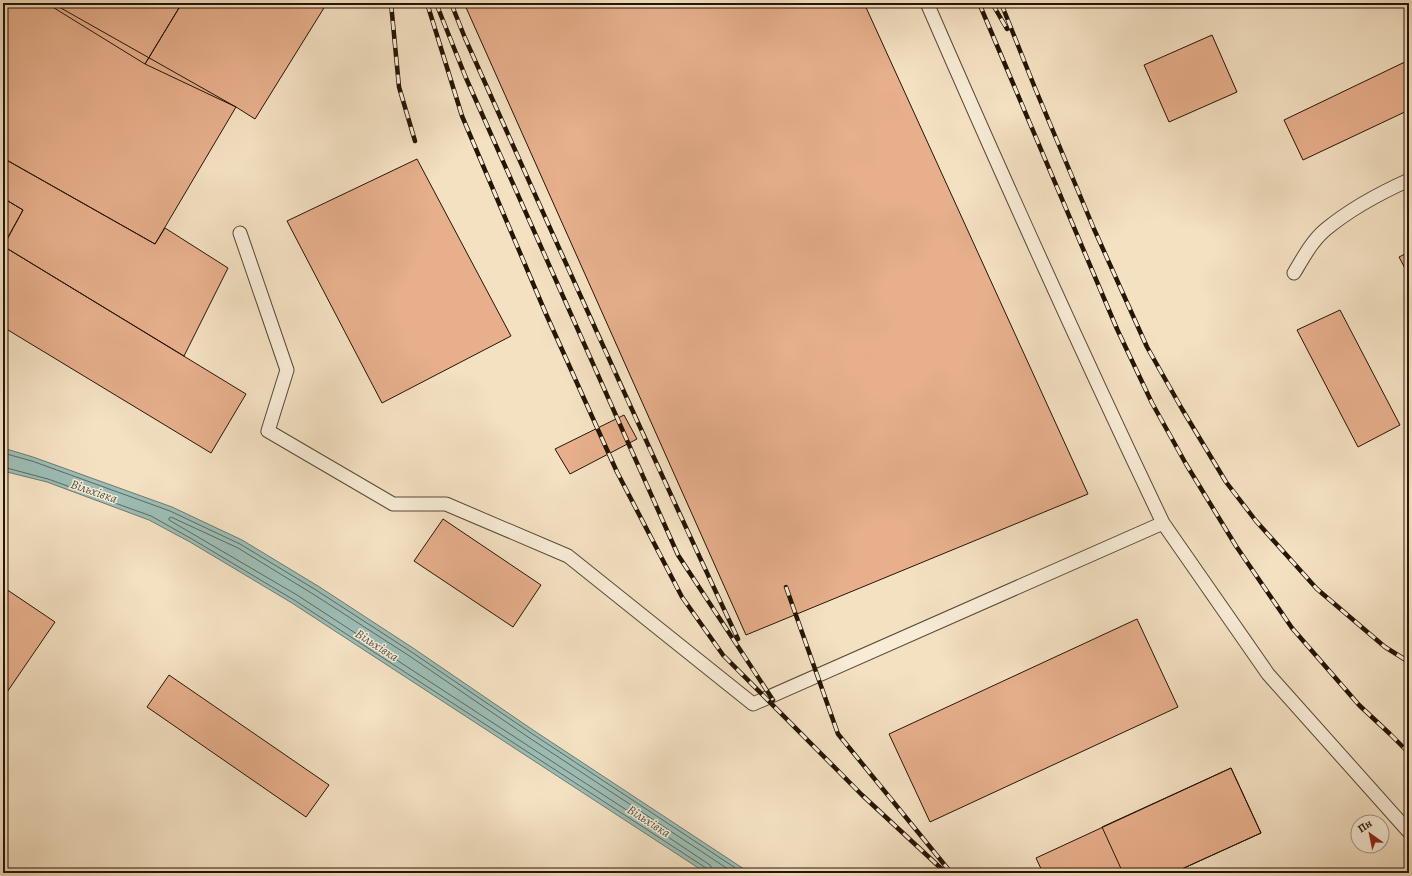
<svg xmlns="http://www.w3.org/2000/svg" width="1412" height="876" viewBox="0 0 1412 876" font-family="Alegreya,serif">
	<rect width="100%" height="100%" fill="#f4e1c2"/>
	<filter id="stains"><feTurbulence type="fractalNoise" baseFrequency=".005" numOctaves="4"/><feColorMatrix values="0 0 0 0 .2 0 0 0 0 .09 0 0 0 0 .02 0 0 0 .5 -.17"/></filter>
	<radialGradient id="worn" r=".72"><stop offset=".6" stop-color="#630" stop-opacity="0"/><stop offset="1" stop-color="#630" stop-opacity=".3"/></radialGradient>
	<path fill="#9cbdb5" stroke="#6c7a6e" d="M3 448 33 457 172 507 242 540 318 586 413 648 533 730 750 873H706L292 603 190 542 149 520 47 482 3 471Z"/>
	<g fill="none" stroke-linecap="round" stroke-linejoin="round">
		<path stroke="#60695c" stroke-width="1" d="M3 453 32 461 170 511 240 544 316 590 410 651 531 733 743 873
			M3 467 48 479 151 516 192 539 294 600 706 868 708 873
			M713 873 712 869 710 865 671 839 297 595 169 520V518L171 517 238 548 313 594 408 655 528 737 734 873"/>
	</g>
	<path fill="#e7af8c" stroke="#251503" d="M3 3H52L236 107 155 244 3 158Z
		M46 3H182L145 64Z
		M182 3H327L255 119 236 107 145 64Z
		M464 3H864L1088 494 746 635Z
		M1212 35 1237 92 1169 122 1144 65Z
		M1409 60V110L1303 160 1284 120Z
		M3 158 155 244 165 228 228 268 184 356 3 246 23 210 3 198Z
		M417 159 511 336 382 403 287 221Z
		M3 198 23 210 3 247Z
		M3 246 246 394 211 453 3 327Z
		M1409 252V276L1399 257Z
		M1340 310 1400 425 1358 447 1297 330Z
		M624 415 637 439 570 474 555 449Z
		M443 519 541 585 513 627 414 561Z
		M3 587 55 622 3 698Z
		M1137 619 1178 707 930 822 889 734Z
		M169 675 329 785 306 817 147 707Z
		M1231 768 1261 833 1173 873H1043L1036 858Z
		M1231 768 1261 833 1173 873H1123L1102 827Z"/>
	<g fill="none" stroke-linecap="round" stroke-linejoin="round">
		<defs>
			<path id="service" d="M927 3C1003 178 1081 351 1163 523
				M240 233 287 370 268 431 393 504H446L568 556 753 704 1163 523 1268 674 1409 832
				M1294 273C1303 258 1312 241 1325 230 1349 210 1380 193 1409 180"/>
		</defs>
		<use href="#service" stroke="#594833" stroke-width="15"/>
		<use href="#service" stroke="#f8ecd7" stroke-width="13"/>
		<defs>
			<path id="rail" d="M391 3 399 87 415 141
				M427 3 462 116 546 314 617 472 682 597 723 655 862 795 946 873
				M436 3 466 78 678 555 773 700
				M451 3 465 38C555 239 644 440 738 639
				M979 3 1117 329 1152 403 1186 464 1236 546 1292 628 1359 705 1390 734 1409 753
				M992 3 1007 29
				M1001 3 1035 88 1094 229 1147 347 1182 409 1226 482 1256 521 1317 589 1385 647 1409 662
				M786 587 838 734 948 869"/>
		</defs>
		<use href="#rail" stroke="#251503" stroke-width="4.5"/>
		<use href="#rail" stroke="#f8ecd7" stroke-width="3" stroke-dasharray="9" stroke-linecap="butt"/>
	</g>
	<g text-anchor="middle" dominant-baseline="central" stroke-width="3" stroke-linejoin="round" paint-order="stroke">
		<g font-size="13" font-style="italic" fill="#4f5041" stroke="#f8ecd7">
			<text transform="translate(94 491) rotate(19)">Вільхівка</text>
			<text transform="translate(377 645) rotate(33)">Вільхівка</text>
			<text transform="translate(649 821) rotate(33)">Вільхівка</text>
		</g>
	</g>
	<rect width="1412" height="876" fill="none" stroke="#f4e1c2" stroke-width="16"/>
	<rect x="4" y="4" width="1404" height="868" fill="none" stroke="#251503" stroke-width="2"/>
	<rect x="8" y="8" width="1396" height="860" fill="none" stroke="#251503"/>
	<g transform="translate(1370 834) rotate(327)"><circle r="19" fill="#f8ecd7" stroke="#a49682"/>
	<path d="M0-3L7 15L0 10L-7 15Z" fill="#8f2418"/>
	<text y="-6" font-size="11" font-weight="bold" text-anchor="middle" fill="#251503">Пн</text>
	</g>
	<rect width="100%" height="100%" filter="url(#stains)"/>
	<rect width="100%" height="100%" fill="url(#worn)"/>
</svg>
